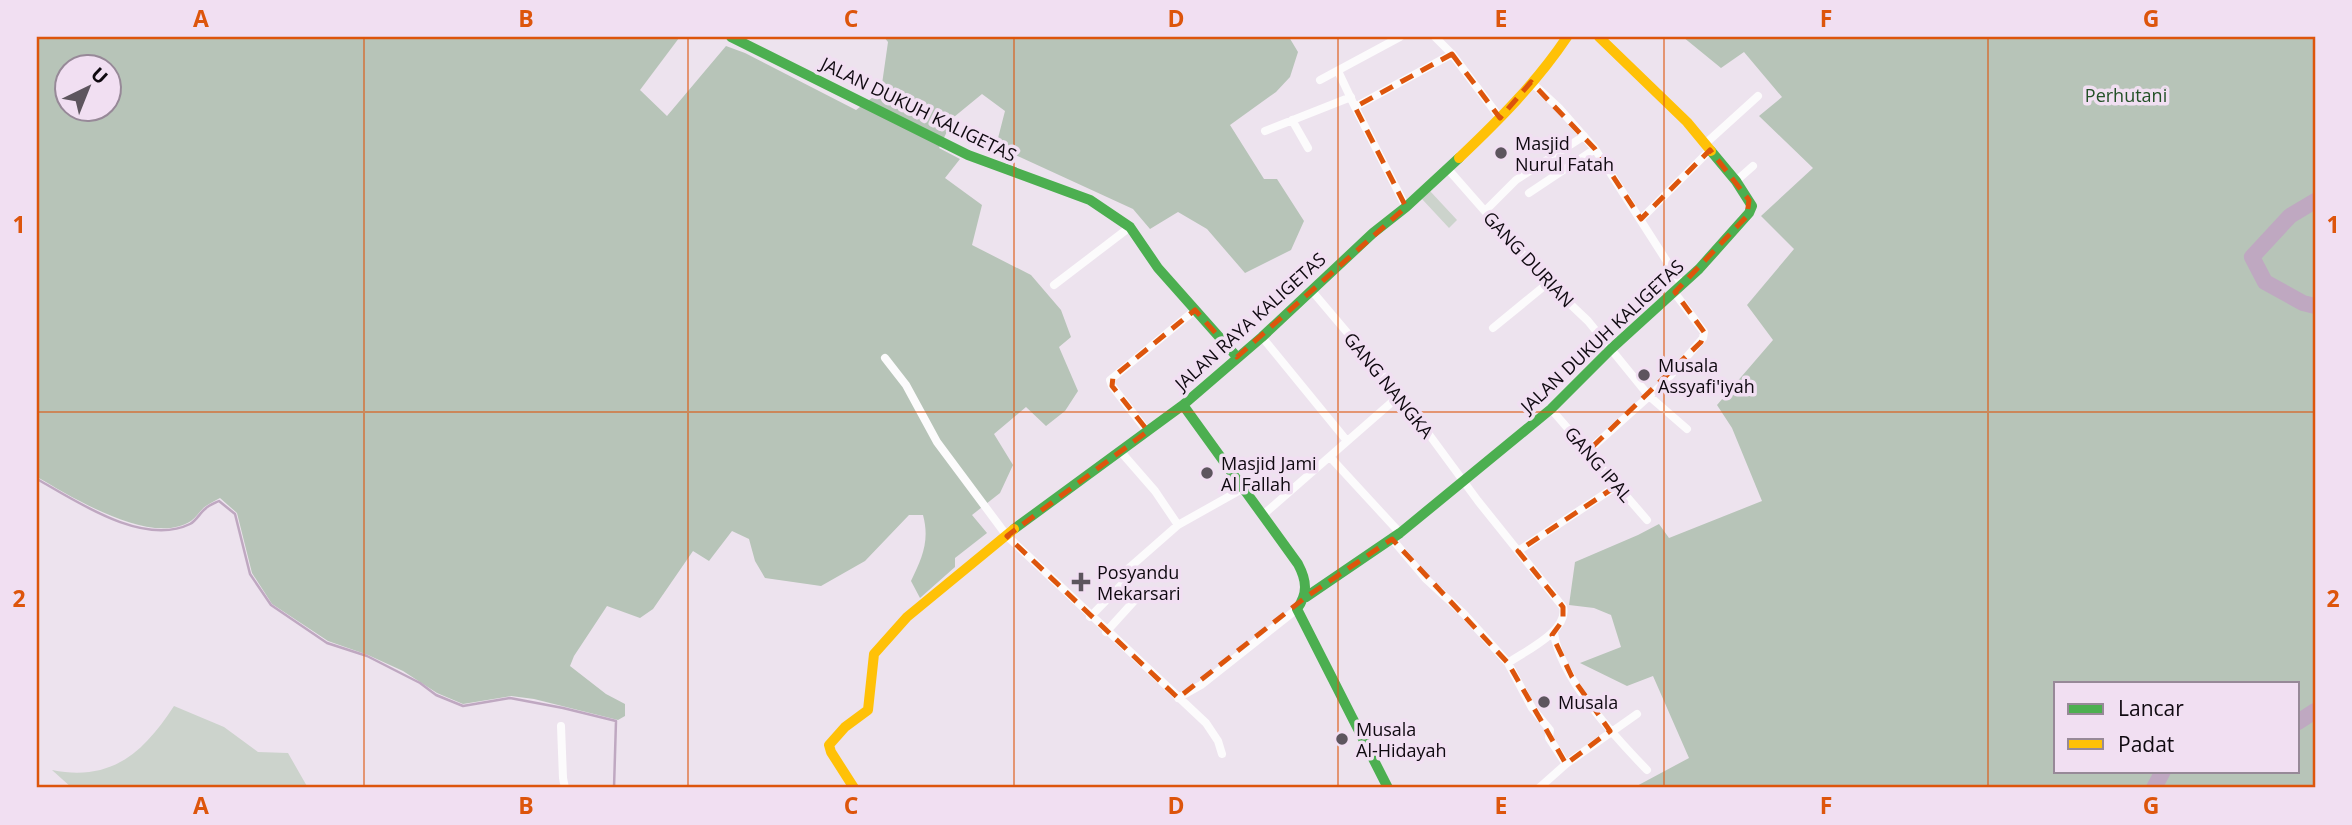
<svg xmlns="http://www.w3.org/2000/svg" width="2352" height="825" viewBox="0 0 2352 825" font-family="'Open Sans',sans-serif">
	<rect width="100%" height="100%" fill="#ede3ee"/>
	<path fill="#ccd3cc" d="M1430 191 1457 220 1449 228 1422 199Z
		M174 706 224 727 258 752 288 753 308 788H72L52 770C112 782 144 752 174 706Z"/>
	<path fill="#b7c4b8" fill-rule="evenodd" d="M37 37H676L679 38 640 90 667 116 726 46 745 53 856 110 881 91 888 42 884 37H1289L1298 52 1290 77 1276 92 1230 125 1264 179H1277L1304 221 1291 250 1245 273 1207 229 1178 212 1150 229 1133 209 996 146 1005 111 982 94 954 117 939 148 960 159 945 178 982 205 972 245 1031 275 1061 310 1071 337 1059 347 1078 391 1065 411 1046 426 1026 407 994 434 1013 465 1000 493 972 515 987 533 955 558V567L920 598 911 581C922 558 930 541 923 515H909L865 561 821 586 765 578 755 561 749 539 732 531 709 561 693 551 653 609 640 618 607 606 574 656 570 666 606 694 625 704V716L618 720 534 699 511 696 463 704 437 693 403 671 368 655 328 641 272 604 252 573 237 513 220 498C215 501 210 503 206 506 200 510 197 517 191 521 151 547 72 497 37 477ZM66 66H108V108H66Z
		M1683 37H2315V788H1633L1689 758 1653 676 1627 686 1580 663 1621 647 1611 615 1594 608 1569 605 1575 562 1638 535 1659 524 1669 538 1762 501 1732 428 1717 405 1773 340 1747 305 1794 249 1761 216 1813 168 1759 116 1782 97 1744 52 1721 68ZM2056 683H2298V771H2056Z"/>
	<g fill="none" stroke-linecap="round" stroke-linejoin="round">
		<path stroke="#bfa8c1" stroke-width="2.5" d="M37 479C76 501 143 547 190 524 196 521 200 513 205 509 209 505 215 503 219 501L235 514 250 574 271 605 327 643 367 656 420 683 436 695 463 706 510 698 563 708 616 721 614 788"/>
		<path stroke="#bfa8c1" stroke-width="16" d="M2315 201 2290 216 2252 257 2265 282 2303 303 2315 306
			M2298 722 2315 711
			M2154 788 2163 771"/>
		<path stroke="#fcfbfc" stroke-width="8" d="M1435 37 1452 54 1500 118
			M1338 71 1355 107 1452 54
			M1320 80 1400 37
			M1531 82 1559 108 1595 149 1682 285
			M1355 107 1406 207
			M1292 120 1308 148
			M1265 131 1351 97
			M1705 144 1758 96
			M1447 168 1548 283 1588 321 1649 396 1687 429
			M1736 181 1753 166
			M1529 193 1595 149
			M1485 211 1516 180 1584 136
			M1641 219 1710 150
			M1054 285 1130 227
			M1312 291 1400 395 1478 501 1563 607C1569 631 1525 651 1508 663
			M1493 328 1548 283
			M1262 337 1347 441
			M885 358 906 385 937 442 1007 536 1206 723 1218 741 1222 754
			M1551 409 1647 520
			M1147 431 1112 386 1110 380 1195 310
			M1588 451 1665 382 1703 338 1704 332 1674 292
			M1121 452 1155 491 1178 525
			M1330 457 1400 533
			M1264 514 1400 395
			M1392 539 1425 578 1464 614 1508 663 1532 708 1550 730 1549 738 1566 764
			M1518 551 1618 485
			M1090 617 1131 575 1129 568 1178 525 1244 488
			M1106 632 1135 600
			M1554 633C1560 678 1616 738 1647 770
			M1178 698 1201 685 1297 609
			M561 726 563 778 565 788
			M1539 788 1566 764 1637 714"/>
		<path stroke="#4caf50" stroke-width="10" d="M731 37 968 155 1090 200 1130 227 1158 268 1237 357
			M1014 529 1183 405
			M1306 597 1400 533 1551 409 1611 349 1699 269 1749 213 1752 206 1736 181 1711 151
			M1388 788 1297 609C1308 593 1307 581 1298 564L1183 405 1262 337 1373 233 1406 207 1459 158"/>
		<path stroke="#ffc107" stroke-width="10" d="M1599 37 1687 122 1711 151
			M1459 158C1498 121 1537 82 1567 37
			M854 788 831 752 829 745 845 727 868 710 874 654 907 617 1014 529"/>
	</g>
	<path fill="none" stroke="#dd550c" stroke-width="5" stroke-dasharray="14 9" stroke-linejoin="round" d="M1452 54 1500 118 1531 82 1595 149 1641 219 1710 150 1749 200 1747 216 1675 292 1704 332 1701 342 1588 451 1618 485 1518 551 1563 607V620L1552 635 1572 677 1610 731 1566 764 1508 663 1392 539 1306 597 1178 698 1007 536 1148 431 1112 386 1113 377 1195 310 1237 357 1406 207 1355 107Z"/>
	<path fill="none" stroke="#dd550c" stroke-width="2" stroke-opacity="0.55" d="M364 37V788M688 37V788M1014 37V788M1338 37V788M1664 37V788M1988 37V788M37 412H2315"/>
	<g fill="#5d555e" stroke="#f1dff2" stroke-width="2.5">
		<circle cx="1501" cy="153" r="7"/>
		<circle cx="1644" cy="375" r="7"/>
		<circle cx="1207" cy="473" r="7"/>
		<path d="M1077.5 571.5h7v7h7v7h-7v7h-7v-7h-7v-7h7z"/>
		<circle cx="1544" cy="702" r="7"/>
		<circle cx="1342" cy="739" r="7"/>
	</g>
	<g text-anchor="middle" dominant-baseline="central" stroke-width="7" stroke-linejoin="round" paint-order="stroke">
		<g font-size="18" fill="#235127" stroke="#f1dff2">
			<text x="2126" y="95">Perhutani</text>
		</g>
		<g font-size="18" fill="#0f0910" stroke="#f1dff2">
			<text transform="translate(919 109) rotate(26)">JALAN DUKUH KALIGETAS</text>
			<text transform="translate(1529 259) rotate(47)">GANG DURIAN</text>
			<text transform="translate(1250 321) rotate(-42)">JALAN RAYA KALIGETAS</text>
			<text transform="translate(1602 336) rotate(-43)">JALAN DUKUH KALIGETAS</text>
			<text transform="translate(1389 385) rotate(51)">GANG NANGKA</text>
			<text transform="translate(1599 464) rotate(49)">GANG IPAL</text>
		</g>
		<g font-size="18" fill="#0f0910" stroke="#f1dff2" text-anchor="start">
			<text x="1515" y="143">Masjid<tspan x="1515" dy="21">Nurul Fatah</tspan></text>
			<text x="1658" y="365">Musala<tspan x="1658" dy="21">Assyafi'iyah</tspan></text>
			<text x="1221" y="463">Masjid Jami<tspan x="1221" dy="21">Al Fallah</tspan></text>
			<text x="1097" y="572">Posyandu<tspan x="1097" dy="21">Mekarsari</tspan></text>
			<text x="1558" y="702">Musala</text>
			<text x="1356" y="729">Musala<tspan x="1356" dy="21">Al-Hidayah</tspan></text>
		</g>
	</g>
	<rect width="2352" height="825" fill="none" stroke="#f1dff2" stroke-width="77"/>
	<rect x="2054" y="682" width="245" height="91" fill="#f1dff2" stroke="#978998" stroke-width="2"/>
	<rect x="2068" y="704" width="35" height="10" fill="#4caf50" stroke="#978998" stroke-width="2"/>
	<text x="2118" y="716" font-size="21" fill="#0f0910">Lancar</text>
	<rect x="2068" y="739" width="35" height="10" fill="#ffc107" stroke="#978998" stroke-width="2"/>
	<text x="2118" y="752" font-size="21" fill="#0f0910">Padat</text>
	<g transform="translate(88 88) rotate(43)"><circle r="33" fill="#f1dff2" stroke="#978998" stroke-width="2"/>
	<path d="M0-5L12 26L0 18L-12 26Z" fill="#5d555e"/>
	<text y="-10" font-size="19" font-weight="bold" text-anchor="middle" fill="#0f0910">U</text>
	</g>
	<rect x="38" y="38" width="2276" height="748" fill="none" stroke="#dd550c" stroke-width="2.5"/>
	<g font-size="23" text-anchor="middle" font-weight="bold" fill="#dd550c">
		<text x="201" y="27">A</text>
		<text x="526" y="27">B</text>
		<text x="851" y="27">C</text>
		<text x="1176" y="27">D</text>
		<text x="1501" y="27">E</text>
		<text x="1826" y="27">F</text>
		<text x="2151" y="27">G</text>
		<text x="19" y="233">1</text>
		<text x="2333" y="233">1</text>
		<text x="19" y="607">2</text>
		<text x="2333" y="607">2</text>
		<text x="201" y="814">A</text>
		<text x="526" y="814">B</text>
		<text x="851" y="814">C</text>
		<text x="1176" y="814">D</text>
		<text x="1501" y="814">E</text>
		<text x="1826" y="814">F</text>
		<text x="2151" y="814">G</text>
	</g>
</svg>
